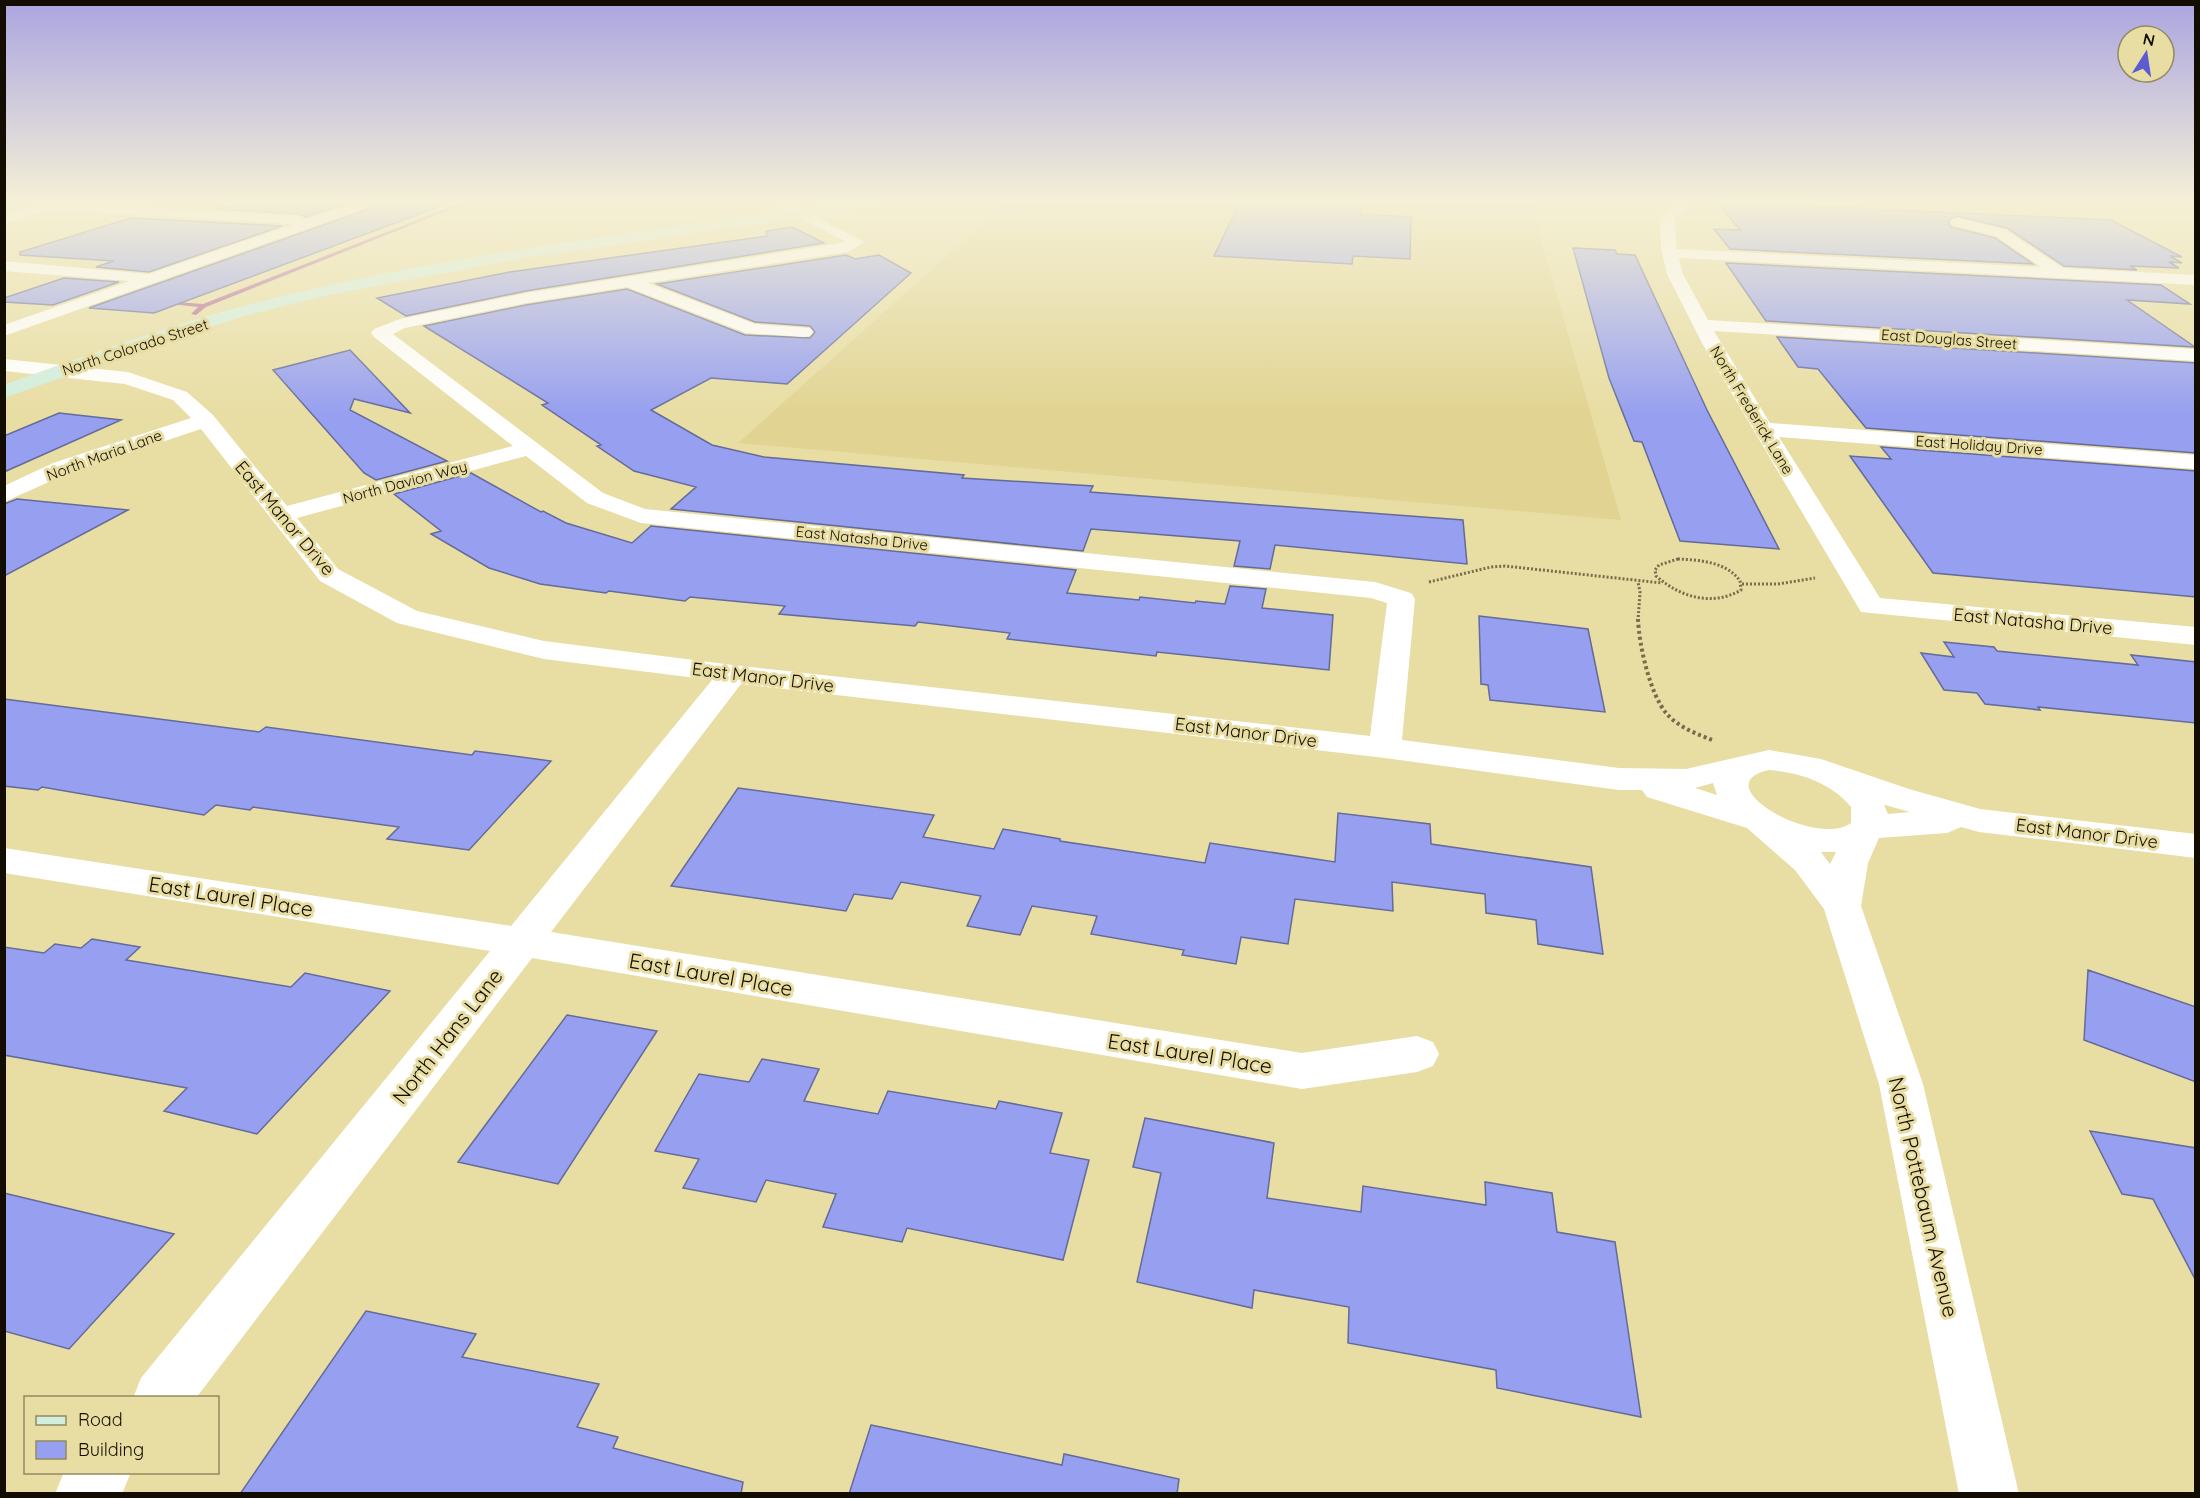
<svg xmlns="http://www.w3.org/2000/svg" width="2200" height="1498" viewBox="0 0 2200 1498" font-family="Quicksand,sans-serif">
	<rect width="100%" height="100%" fill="#e8dda3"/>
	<path fill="#e1d492" d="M1005 204H1531L1621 520 738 443Z"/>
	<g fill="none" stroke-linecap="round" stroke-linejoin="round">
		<path fill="#ae6896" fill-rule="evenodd" d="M458 204H464L206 307 196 315 191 314 198 307 162 303 165 301 203 304Z"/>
	</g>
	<path fill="#97a0f0" stroke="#646a9a" stroke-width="1.5" d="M235 204H345L306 217 300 214 218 209Z
		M372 204H437L438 207 154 313 89 308 369 209Z
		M1239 204H1361L1360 214 1411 217 1410 259 1353 256 1352 264 1214 256Z
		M1718 204H1768L2111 220 2182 257 2170 256 2182 263 2169 262 2179 268 2130 266 2137 270 2064 266 2007 228 1957 216 1948 221 1951 227 1995 238 2033 264 1730 249 1714 229 1740 230Z
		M131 218 170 220 282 226 149 272 96 267 114 261 20 255V252Z
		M792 227 824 243 526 291 406 316 377 298 510 272 767 236 766 231Z
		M1573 248 1615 250 1617 254 1635 255 1707 410 1779 549 1680 541 1642 442 1634 441 1609 378Z
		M846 255 855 259 879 255 911 273 787 384 711 378 651 410 712 445 764 457 964 475 962 478 1093 486 1090 492 1463 520 1467 564 1275 545 1270 569 1234 566 1240 541 1091 529 1083 551 671 509 696 487 634 471 597 446 601 445 542 405 548 403 424 326 526 305 627 289 745 335 810 338 815 332 810 326 755 322 657 284Z
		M1726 263 2161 285 2190 304 2127 300 2195 347 1766 321Z
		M64 278 119 282 53 305 4 302V298Z
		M1777 337 2196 363V453L1866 428 1818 369 1798 367Z
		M350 350 410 413 354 399 350 410 447 461 376 480 364 473 273 370Z
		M59 413 121 420 4 472V436Z
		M1881 447 2196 471V597L1933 573 1850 456 1891 459Z
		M471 473 541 512 543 511 566 523 632 543 651 526 1076 570 1067 593 1139 600 1140 597 1195 603 1196 601 1225 604 1230 586 1266 589 1262 608 1333 615 1329 670 1157 652 1156 656 1007 639 1010 633 918 622 915 626 779 614 785 606 690 597 685 601 609 591 606 593 540 584 489 568 431 534 441 531 394 494Z
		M17 499 128 510 4 576V504Z
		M1479 616 1588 629 1605 712 1490 700 1488 685 1481 684Z
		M1944 642 1994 647 1997 651 2138 665 2131 655 2196 662V723L2038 707 2040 710 1985 704 1977 693 1944 690 1921 653 1954 657Z
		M4 699 259 732 266 727 472 755 475 751 551 761 469 850 387 839 399 827 253 807 250 810 216 805 204 815 42 787 38 790 4 786Z
		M738 788 934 815 923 837 994 849 1003 829 1060 839V841L1205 863 1210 843 1335 862 1338 813 1430 824 1431 844 1591 867 1603 954 1538 944 1536 920 1486 913 1485 894 1392 882 1393 911 1295 899 1288 944 1241 937 1236 964 1182 955 1184 950 1091 934 1097 916 1032 906 1020 935 967 926 981 896 901 882 892 899 854 894 846 911 671 886Z
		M92 939 140 947 126 960 291 987 305 973 390 991 257 1134 164 1111 187 1088 4 1055V947L44 953 55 944 81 948Z
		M2088 970 2196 1007V1082L2084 1040Z
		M567 1015 657 1031 558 1184 458 1162Z
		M762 1059 819 1069 804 1101 878 1114 888 1091 996 1109 999 1101 1062 1113 1050 1153 1089 1160 1063 1260 907 1228 902 1242 823 1227 836 1194 766 1180 756 1202 683 1188 699 1159 655 1151 699 1074 749 1082Z
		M1145 1118 1274 1143 1267 1198 1361 1212 1363 1186 1486 1205 1485 1182 1552 1193 1557 1232 1615 1242 1641 1417 1497 1388 1496 1370 1348 1343 1349 1307 1254 1290 1252 1308 1137 1282 1161 1173 1133 1167Z
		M2090 1131 2196 1148V1281L2153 1199 2122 1194Z
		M4 1193 174 1234 69 1349 4 1331Z
		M366 1311 476 1334 462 1357 599 1384 577 1427 618 1437 613 1448 743 1482 741 1494H240Z
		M871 1425 1062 1465 1064 1454 1179 1479 1177 1494H849Z"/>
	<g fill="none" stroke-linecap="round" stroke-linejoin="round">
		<path stroke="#756d4b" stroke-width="3" stroke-dasharray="2 2" stroke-linecap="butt" d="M1678 559C1700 560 1727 562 1740 581L1741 590C1712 607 1680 597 1656 576L1655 570 1659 565Z
			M1429 582 1491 567 1505 566 1662 583
			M1742 584H1778L1815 578
			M1638 621 1640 592 1638 582"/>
		<path stroke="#756d4b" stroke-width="4" stroke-dasharray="3 3" stroke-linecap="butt" d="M1638 619C1639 645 1650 695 1667 714 1678 727 1697 734 1712 740"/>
		<path fill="#fff" fill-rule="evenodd" d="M45 204H84L300 216 306 219 351 204H370L368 207 4 336V325L130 281 4 271V261L149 274 293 224 52 210 4 223V215Z
			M775 204H792L864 242 848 252 648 283 755 324 810 328 813 332 810 336 804 337 746 333 627 287 526 303 405 328 393 334 603 493 645 509 1375 582 1411 593 1415 599 1402 740 1619 768 1686 769 1769 750 1821 759 1909 789 1980 809 2196 834V858L1979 832 1961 827 1947 833 1879 838 1868 863 1861 906 1923 1084 2019 1494H1959L1879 1084 1824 909 1795 870 1747 828 1647 797 1642 790H1619L1385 758 741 684 551 932 1302 1053 1417 1036 1433 1042 1439 1054 1433 1066 1417 1072 1302 1089 532 958 196 1398H133L141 1378 490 951 4 873V848L511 926 712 680 544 659 397 623 320 581 201 429 69 473 4 502V486L53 463 191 418 173 400 125 384 4 371V359L128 372 187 392 213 415 287 506 513 446 374 337 371 333 374 329 400 319 526 293 846 242ZM526 456 587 503 641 523 1371 598 1387 603 1370 736 733 665 544 641 417 611 338 569 297 518ZM1769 770C1800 773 1830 782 1851 807V823C1815 849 1703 784 1769 770ZM1713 783 1717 795 1695 788ZM1884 805H1885L1910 812 1888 814ZM1821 852H1836L1830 864Z
			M1680 205 1687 209 1674 218 1677 249 2041 267 1996 236 1952 225 1950 222 1952 219 1957 218 2006 230 2063 268 2196 275V285L1679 258 1683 274 1708 320 2196 349V361L1714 331 1770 423 2196 455V469L1779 437 1880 598 2196 627V645L1861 612 1702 343 1667 274 1661 249 1660 216Z
			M64 1472H131L122 1494H55Z"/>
		<path fill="#d1eede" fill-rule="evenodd" d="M842 204H876L869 208 530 257 328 295 252 314 171 339 4 398V385C97 351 190 318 286 295 469 251 656 230 842 204Z"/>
	</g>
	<linearGradient id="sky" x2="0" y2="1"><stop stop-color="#aba5e1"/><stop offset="0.49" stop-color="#f5f0d6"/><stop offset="1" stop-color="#f5f0d6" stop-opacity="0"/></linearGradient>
	<rect width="2200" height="413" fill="url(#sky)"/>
	<g text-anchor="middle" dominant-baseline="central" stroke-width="6" stroke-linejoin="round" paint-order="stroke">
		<g font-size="15" fill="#120d00" stroke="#e8dda3">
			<text transform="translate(1949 339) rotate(4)">East Douglas Street</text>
			<text transform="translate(135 347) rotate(-18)">North Colorado Street</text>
			<text transform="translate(1752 410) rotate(59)">North Frederick Lane</text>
			<text transform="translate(1979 445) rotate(4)">East Holiday Drive</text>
			<text transform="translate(104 455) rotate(-20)">North Maria Lane</text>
			<text transform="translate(405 482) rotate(-15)">North Davion Way</text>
			<text transform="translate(862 538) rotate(6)">East Natasha Drive</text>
		</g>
		<g font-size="18" fill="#120d00" stroke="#e8dda3">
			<text transform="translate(285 518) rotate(50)">East Manor Drive</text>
			<text transform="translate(2033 621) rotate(5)">East Natasha Drive</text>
			<text transform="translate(763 677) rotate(7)">East Manor Drive</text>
			<text transform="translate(1246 732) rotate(7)">East Manor Drive</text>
			<text transform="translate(2087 833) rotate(7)">East Manor Drive</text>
		</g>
		<g font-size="21" fill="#120d00" stroke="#e8dda3">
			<text transform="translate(231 896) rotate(9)">East Laurel Place</text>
			<text transform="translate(711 974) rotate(10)">East Laurel Place</text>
			<text transform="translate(447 1036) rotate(-52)">North Hans Lane</text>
			<text transform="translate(1190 1053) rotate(9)">East Laurel Place</text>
			<text transform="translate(1924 1197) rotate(77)">North Pottebaum Avenue</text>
		</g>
	</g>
	<rect width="2200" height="1498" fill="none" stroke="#120d00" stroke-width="12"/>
	<rect x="24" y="1396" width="195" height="78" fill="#e8dda3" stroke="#928a62" stroke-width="1.5"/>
	<rect x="36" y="1416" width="30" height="9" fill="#d1eede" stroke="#928a62" stroke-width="1.5"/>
	<text x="78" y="1426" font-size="18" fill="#120d00">Road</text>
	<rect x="36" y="1441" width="30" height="18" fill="#97a0f0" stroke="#928a62" stroke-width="1.5"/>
	<text x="78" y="1456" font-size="18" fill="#120d00">Building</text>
	<g transform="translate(2146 54) rotate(12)"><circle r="28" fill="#e8dda3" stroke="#928a62" stroke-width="1.5"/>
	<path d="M0-4.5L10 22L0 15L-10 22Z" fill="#5b5cd4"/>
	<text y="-9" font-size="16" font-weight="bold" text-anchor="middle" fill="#120d00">N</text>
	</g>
</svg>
